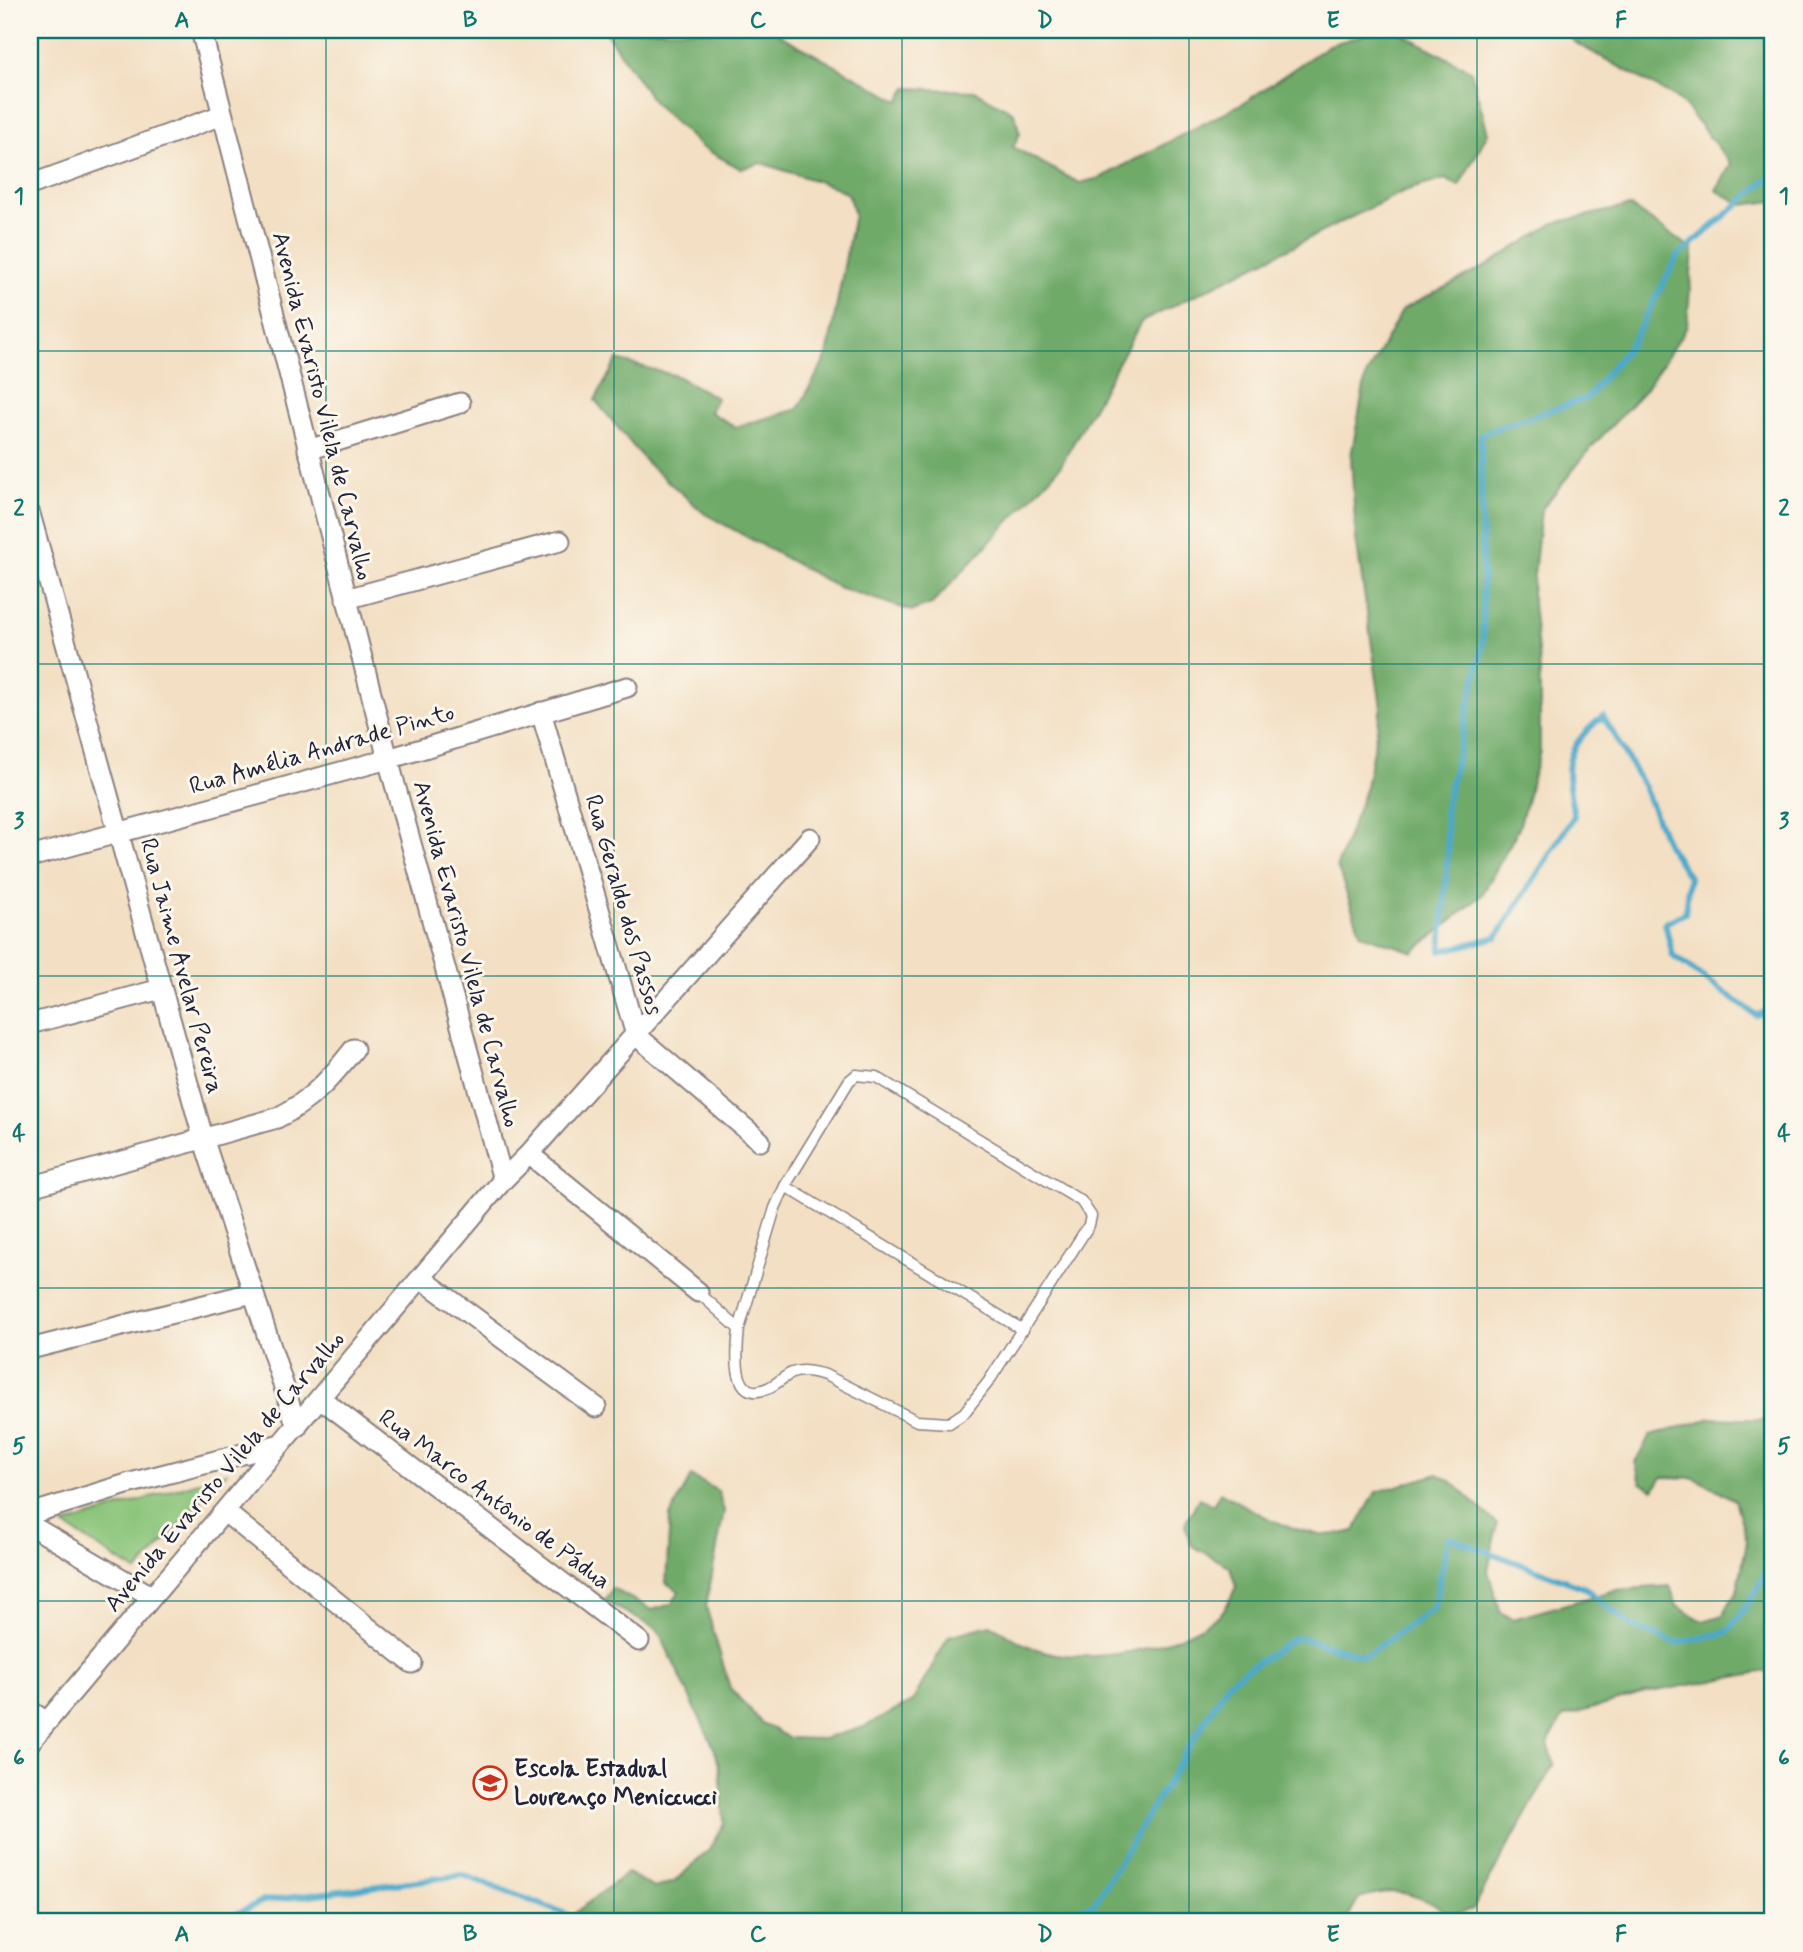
<svg xmlns="http://www.w3.org/2000/svg" width="1803" height="1952" viewBox="0 0 1803 1952" font-family="Mynerve,sans-serif">
	<rect width="100%" height="100%" fill="#fbf7ec"/>
	<filter id="ink" filterUnits="userSpaceOnUse"><feTurbulence type="fractalNoise" baseFrequency=".0143" numOctaves="2"/><feDisplacementMap in="SourceGraphic" scale="14" xChannelSelector="R" yChannelSelector="G"/><feConvolveMatrix kernelMatrix="1 2 1 2 8 2 1 2 1" color-interpolation-filters="sRGB"/></filter>
	<filter id="wash" filterUnits="userSpaceOnUse"><feTurbulence type="fractalNoise" baseFrequency=".00686" numOctaves="4" result="noise"/><feDisplacementMap in="SourceGraphic" scale="28" xChannelSelector="R" yChannelSelector="G"/><feGaussianBlur stdDeviation="1.57" result="paint"/><feColorMatrix in="noise" values="0 0 0 0 0 0 0 0 0 0 0 0 0 0 0 0 0 1.4 0 .05"/><feComposite in="paint" operator="in"/></filter>
	<g filter="url(#wash)">
		<rect width="100%" height="100%" fill="#f3dfc3"/>
		<path fill="#8ac479" stroke="#56735a" stroke-width="2" d="M226 1473 137 1572 64 1525Z"/>
		<path fill="#6faa69" stroke="#486652" stroke-width="2" d="M604 30H778L780 35 899 101 907 88 975 91 1014 113 1020 134 1013 147 1079 183 1100 178 1245 102 1329 45 1381 30H1396L1471 71 1488 133 1459 186 1445 179 1404 191 1141 322 1060 467 932 604 912 611 838 587 705 514 647 463 595 400 617 360 677 376 717 398 710 412 736 427 798 409 827 356 854 214 848 194 835 187 761 163 741 169 701 147 655 104Z
			M1565 30H1773V201L1743 205 1716 190 1731 164 1680 100 1574 42Z
			M1629 206 1693 249 1687 327 1644 391 1590 449 1541 510 1532 593 1540 671V751L1519 828 1482 895 1413 952 1361 934 1337 866 1366 787 1381 707 1356 539 1351 456 1366 376 1403 309 1486 266 1554 223Z
			M1711 1418 1773 1420V1670L1645 1693 1563 1717 1548 1743 1554 1764 1473 1909 1453 1915C1416 1895 1401 1885 1359 1898L1345 1922H563L627 1873 654 1888 674 1882 709 1850 724 1823 720 1769 714 1748 658 1630 605 1601 612 1588 652 1610 672 1604 679 1591 666 1583 670 1516 691 1476 718 1491 724 1511 706 1606 730 1688 762 1723 789 1738 823 1739 864 1727 912 1702 949 1636 990 1625C1003 1631 1015 1640 1028 1646 1084 1669 1172 1650 1219 1615 1227 1609 1231 1596 1236 1587L1230 1567 1191 1545 1185 1524 1199 1498 1213 1505 1220 1492C1259 1514 1308 1545 1354 1531L1376 1492 1438 1474 1451 1481 1497 1524 1488 1571 1500 1612 1513 1619 1616 1590 1670 1586 1677 1606 1703 1621 1723 1615 1738 1588 1747 1541 1735 1500 1695 1478 1662 1477 1654 1490 1641 1483 1635 1462 1650 1436Z"/>
		<g fill="none" stroke-linecap="round" stroke-linejoin="round">
			<path stroke="#4ba9ca" stroke-width="6" d="M1773 178 1765 181 1677 257 1633 341 1587 398 1481 434 1483 645 1445 809 1448 849 1441 951 1497 937 1574 816C1565 767 1561 751 1603 716L1644 787 1667 844 1689 877 1685 913 1665 923 1673 956 1756 1015 1773 1010
				M219 1922 263 1901 463 1875 587 1922
				M1041 1922 1094 1904 1229 1681 1297 1637 1365 1656 1434 1608 1448 1537 1585 1588 1631 1626 1677 1643 1728 1632 1756 1592 1773 1557"/>
		</g>
	</g>
	<g filter="url(#ink)">
		<g fill="none" stroke-linecap="round" stroke-linejoin="round">
			<defs>
				<path id="service" d="M785 1186 1023 1330
					M698 1292 739 1329C737 1348 730 1405 768 1388 777 1384 783 1377 792 1373 803 1369 814 1372 825 1375L917 1421 949 1423 964 1413 989 1381 1089 1225 1091 1216 1081 1201 876 1077 856 1075 849 1081 785 1186 775 1208 739 1329"/>
				<path id="minor" d="M201 30 388 759 503 1180
					M30 185 222 115
					M308 450 460 403
					M30 514 204 1141 297 1427
					M346 599 560 541
					M541 712 636 1035 760 1141
					M30 857 388 759 627 687
					M30 1024 161 989
					M529 1154 698 1292
					M30 1187 277 1118C311 1101 331 1078 354 1049
					M422 1279 596 1407
					M30 1349 252 1293
					M320 1398 639 1641
					M225 1512 412 1663
					M30 1514 127 1484 281 1444
					M30 1525 151 1596
					M30 1711 47 1722
					M30 1742 503 1180 529 1154 810 838"/>
			</defs>
			<use href="#service" stroke="#8a807f" stroke-width="13"/>
			<use href="#minor" stroke="#8a807f" stroke-width="23"/>
			<use href="#service" stroke="#fff" stroke-width="10"/>
			<use href="#minor" stroke="#fff" stroke-width="19"/>
		</g>
	</g>
	<path fill="none" stroke="#0f766e" stroke-width="2" stroke-opacity="0.55" d="M326 30V1922M614 30V1922M902 30V1922M1189 30V1922M1477 30V1922M30 351H1773M30 664H1773M30 976H1773M30 1288H1773M30 1601H1773"/>
	<defs>
		<symbol id="school-ring" viewBox="-11 -11 22 22"><circle r="9.5" fill="#fbf7ec" stroke="#c8321e" stroke-width="1.5"/><path d="M0-5L7-2L0 1L-7-2ZM-4 1L0 2.5L4 1V4Q0 6-4 4Z" fill="#c8321e"/></symbol>
	</defs>
	<g fill-rule="evenodd">
		<use href="#school-ring" x="471" y="1764" width="38" height="38"/>
	</g>
	<g text-anchor="middle" dominant-baseline="central" stroke-width="6" stroke-linejoin="round" paint-order="stroke">
		<g font-size="24" fill="#22223b" stroke="#fbf7ec">
			<text transform="translate(322 406) rotate(76)">Avenida Evaristo Vilela de Carvalho</text>
			<text transform="translate(322 750) rotate(-16)">Rua Amélia Andrade Pinto</text>
			<text transform="translate(623 905) rotate(74)">Rua Geraldo dos Passos</text>
			<text transform="translate(466 954) rotate(75)">Avenida Evaristo Vilela de Carvalho</text>
			<text transform="translate(181 966) rotate(75)">Rua Jaime Avelar Pereira</text>
			<text transform="translate(225 1472) rotate(-50)">Avenida Evaristo Vilela de Carvalho</text>
			<text transform="translate(494 1500) rotate(37)">Rua Marco Antônio de Pádua</text>
		</g>
		<g font-size="24" font-weight="bold" fill="#22223b" stroke="#fbf7ec" text-anchor="start">
			<text x="514" y="1769">Escola Estadual<tspan x="514" dy="28">Lourenço Meniccucci</tspan></text>
		</g>
	</g>
	<rect width="1803" height="1952" fill="none" stroke="#fbf7ec" stroke-width="77"/>
	<rect x="38" y="38" width="1726" height="1875" fill="none" stroke="#0f766e" stroke-width="2.5"/>
	<g font-size="23" text-anchor="middle" font-weight="bold" fill="#0f766e">
		<text x="182" y="27">A</text>
		<text x="470" y="27">B</text>
		<text x="758" y="27">C</text>
		<text x="1045" y="27">D</text>
		<text x="1333" y="27">E</text>
		<text x="1621" y="27">F</text>
		<text x="19" y="203">1</text>
		<text x="1784" y="203">1</text>
		<text x="19" y="515">2</text>
		<text x="1784" y="515">2</text>
		<text x="19" y="828">3</text>
		<text x="1784" y="828">3</text>
		<text x="19" y="1140">4</text>
		<text x="1784" y="1140">4</text>
		<text x="19" y="1453">5</text>
		<text x="1784" y="1453">5</text>
		<text x="19" y="1765">6</text>
		<text x="1784" y="1765">6</text>
		<text x="182" y="1941">A</text>
		<text x="470" y="1941">B</text>
		<text x="758" y="1941">C</text>
		<text x="1045" y="1941">D</text>
		<text x="1333" y="1941">E</text>
		<text x="1621" y="1941">F</text>
	</g>
</svg>
